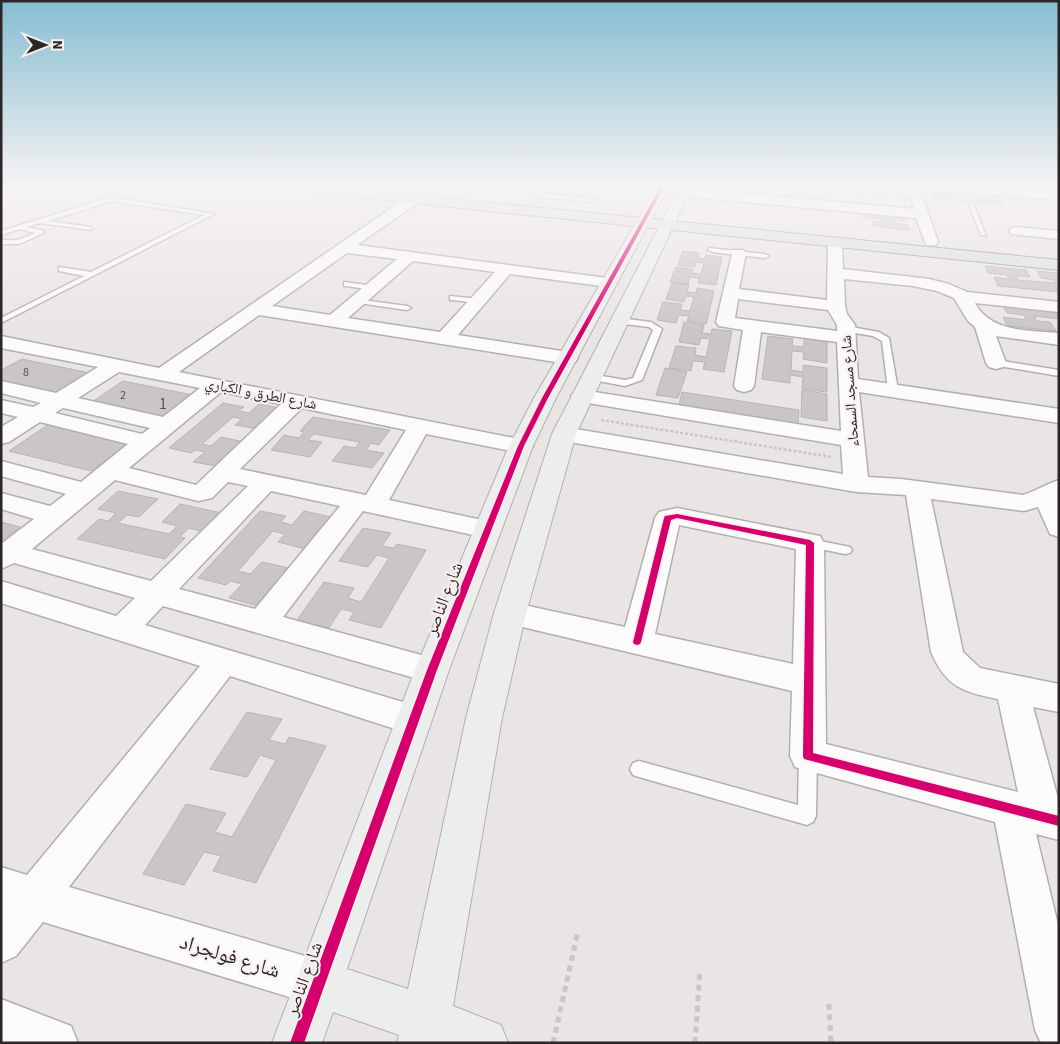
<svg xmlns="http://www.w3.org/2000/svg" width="1060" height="1044" viewBox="0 0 1060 1044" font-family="'Source Sans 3','Noto Naskh Arabic',sans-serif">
	<rect width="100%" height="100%" fill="#eae5e5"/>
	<path fill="#cac6c6" stroke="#bab5b5" d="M927 187 959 190 961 194 950 193 951 196 980 198 979 196 970 195 967 190 1000 193 1003 197 986 196 988 198 1000 199 1003 205 935 199 933 194 944 195 943 193 929 192Z
		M863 212 905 216 906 221 892 220 893 223 908 225 909 230 873 226V221L883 222V219L863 218Z
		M683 251 699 253 698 258 705 259 706 255 722 257 716 285 698 283 699 278 690 277 688 284 670 282 676 267 693 269 691 273 701 274 704 263 696 262 695 267 678 265Z
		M985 266 1026 270 1030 277 1016 276 1018 280 1056 283 1053 280 1041 278 1037 271 1059 273V292L998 286 994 277 1009 279 1007 275 988 273Z
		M672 283 689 285 687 292 696 293 697 288 714 291 706 324 687 321 689 316 679 315 676 323 657 320 663 302 682 304 680 310 690 311 694 297 686 296 684 302 666 299Z
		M1002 304 1059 310V319L1034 316 1037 321 1050 322 1056 331 1007 326 1003 317 1026 320 1024 315 1007 313Z
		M684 322 704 325 702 333 711 334 712 329 732 331 724 372 703 369 705 362 693 361 691 371 669 368 676 346 696 348 695 355 706 357 710 339 701 338 699 345 679 342Z
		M768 336 793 339 792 346 804 347V338L827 341V363L803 359 804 352 792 351 791 370 803 372V365L827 368V392L802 389 803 377 790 375V383L762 379Z
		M22 359 90 373 56 394 1 383V370Z
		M665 368 687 372 678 398 656 395Z
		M123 381 198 396 167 420 89 404Z
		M802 390 827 394V421L801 417Z
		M682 392 799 410 798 424 679 405Z
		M223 403 244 407 239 411 249 413 259 404 280 408 258 429 235 425 242 419 233 417 202 444 211 446 221 437 244 442 216 466 193 462 205 452 195 450 191 453 169 448Z
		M313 417 390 430 379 445 371 443 366 450 384 453 372 468 332 461 344 446 355 448 360 442 314 434 308 440 322 442 310 457 271 450 284 435 299 438 304 432 300 431Z
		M49 424 129 442 91 471 9 451Z
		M118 491 158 499 139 517 127 515 118 523 169 534 177 526 162 522 180 504 222 513 204 532 189 528 180 537 185 538 165 559 77 539 99 519 108 521 116 513 98 509Z
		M260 511 286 516 281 522 292 525 304 511 331 517 305 549 278 542 285 534 273 531 238 571 250 574 262 562 289 568 258 606 229 598 242 584 230 581 226 585 198 578Z
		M1 522 20 527 1 541Z
		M363 528 391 533 382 546 394 548 397 544 426 550 381 628 349 620 354 612 341 609 329 628 297 620 324 582 354 588 348 598 361 602 389 558 377 555 368 567 339 561Z
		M247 712 282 719 269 740 285 744 289 737 326 746 256 883 213 871 221 856 204 852 184 885 143 874 186 804 226 813 215 832 232 837 276 760 260 755 247 777 210 769Z"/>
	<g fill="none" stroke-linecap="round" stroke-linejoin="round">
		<defs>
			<path id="lane" d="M498 186H542L544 190 540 192 543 193 597 200 594 202 542 197 520 190ZM532 188H538V189H527Z
				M736 187 741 188 738 197 735 199 732 197Z
				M111 197 214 214 1 323V318L84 276 59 271V267L91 272 204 215 111 201 48 221 90 227 93 229 92 230 40 223 27 227 44 231V233L19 244H1V240H18L35 233 20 229 1 235V231Z
				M969 205 974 206 986 236 981 235Z
				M709 248 765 254 769 256 765 258 712 252 708 250Z
				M344 282 373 286 377 288 373 290 347 286H344Z
				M450 296 478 299 482 301 478 303 453 300H450Z
				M355 299 407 306 411 308 407 310 358 303 354 301Z
				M619 318 651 322 662 329 642 380 625 386 588 379 586 377 591 374 625 380 633 378 653 330 649 327 616 323 615 321Z
				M846 326 879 332 889 338 898 390 896 392H890L888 390 882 341 873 336 843 331V327Z
				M996 360 1059 370V376L993 365V361Z
				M810 539 850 547 852 550 850 553 845 554 805 546 804 543 805 540Z
				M808 748 814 751 817 756 816 816 813 822 807 825 639 777 633 775 630 769 633 763 639 761 798 805 799 756 802 751Z"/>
			<path id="street" d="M837 186H886L919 189 921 192 919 195 923 198 938 242 936 245H926L916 218 683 196 677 192 683 188 914 209 911 198 912 196 843 190Z
				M933 186H982L1059 192V200L939 190Z
				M414 195 420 199 419 202 357 245 615 279 617 282 615 285 609 287 510 274 458 335 568 352 575 354 578 358 575 362 568 364 259 315 179 372 529 441 533 446 529 451 521 453 426 434 389 500 496 523 500 529 496 535 487 538 363 511 283 617 443 661 448 670 443 679 432 683 163 606 145 625 426 709 431 720 426 731 414 735 230 676 69 887 319 960 335 967 342 983 335 999 319 1006 43 922 16 956 1 963V867L27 875 200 666 1 603V581L116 616 135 598 14 563 1 569V544L34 519 1 509V493L50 506 66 494 1 476V461L81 482 128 444 40 422 9 442 1 444V427L18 417 1 413V400L33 407 41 403 1 393V381L56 393 98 367 1 348V336L159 368 409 196ZM347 253 397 259 330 315 272 306ZM413 261 495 272 440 332 348 318ZM119 372 200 388 163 417 78 398ZM221 392 281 404 196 485 129 468ZM63 408 150 428 142 434 55 413ZM302 408 406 430 366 495 240 469ZM115 480 198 501 212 498 228 482 248 486 151 581 32 549ZM271 491 340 506 255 609 179 589Z
				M1016 227 1059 231V239L1011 234 1009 231 1011 228Z
				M835 238 840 239 842 242 843 269 929 279 949 284 967 292 1059 302V312L975 303C991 333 1029 330 1059 333V345L996 336 1006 363 1003 367 996 369 989 367 986 363 975 327 968 321 954 298 937 291 913 286 844 279 845 306 847 314 855 325 858 379 1059 409V423L859 392 868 477 901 479 1023 495C1036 491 1046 484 1059 480V537L1050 534 1038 507 1024 511 931 499 963 652 980 668 1059 684V712L1033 707 1059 802V840L1036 834 1059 929V1043H1041L1035 1030 995 822 795 767 790 756 792 691 510 624 499 621 495 613 499 605 510 602 625 627 655 518 659 512 677 508 820 536 824 543 826 744 1018 792 998 699C963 692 946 687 931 652L906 495 856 492 564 441 556 439 553 434 556 429 564 427 843 474 841 445 582 402 575 400 571 396 575 392 582 390 841 431 837 342 761 332 754 386 751 390 744 392 737 390 734 386 743 330 719 326 716 322 733 250H743L746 253 739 289 827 300 828 242 830 239ZM738 299 828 310 837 325V331L735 318ZM679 525 796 549 793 664 655 634Z
				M1 999 71 1026 78 1043H1Z"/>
			<path id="secondary" d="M657 186H669L556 398 533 446 449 670 347 969 408 989 466 718 494 613 552 434 680 186H692L576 434 526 613 502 718 453 1006 501 1025 508 1043H397L399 1035 333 1012 322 1043H272L415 670 509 446 534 398Z"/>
			<path id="primary" d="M280 186H323L1059 260V270L286 190Z"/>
		</defs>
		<use href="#lane" stroke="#b3afaf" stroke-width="3"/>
		<use href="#street" stroke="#b3afaf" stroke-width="3"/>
		<use href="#secondary" stroke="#b3afaf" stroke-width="2"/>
		<use href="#primary" stroke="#929b96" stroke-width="2"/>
		<path stroke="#c8c6c7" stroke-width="2.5" stroke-dasharray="3 2" stroke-linecap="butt" d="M601 420 832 457"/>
		<path stroke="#c8c6c7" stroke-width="5" stroke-dasharray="6 4.5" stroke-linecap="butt" d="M829 1004 831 1043
			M553 1043 578 931
			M695 1043 700 970"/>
		<use href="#lane" fill="#fcfbfb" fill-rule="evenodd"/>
		<use href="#street" fill="#fcfbfb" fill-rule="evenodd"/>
		<use href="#secondary" fill="#eceeed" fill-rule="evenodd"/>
		<use href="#primary" fill="#dbe1dd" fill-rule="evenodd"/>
		<defs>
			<path id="cycleway" d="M661 186H665L548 398 524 446 437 670 304 1043H290L427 670 518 446 542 398Z
				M677 514 810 540 814 543 813 753 1059 816V826L804 759 803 756 806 545 677 518 671 520 641 642 640 644 637 645 634 644 633 642 664 518 665 516Z"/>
		</defs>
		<use href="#cycleway" stroke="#faeff0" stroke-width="3"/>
		<use href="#cycleway" fill="#d6006c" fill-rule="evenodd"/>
	</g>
	<linearGradient id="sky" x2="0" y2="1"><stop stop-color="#85bdd1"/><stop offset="0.56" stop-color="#f6f3f3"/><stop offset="1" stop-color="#f6f3f3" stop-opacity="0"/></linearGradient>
	<rect width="1060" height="332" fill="url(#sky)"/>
	<g text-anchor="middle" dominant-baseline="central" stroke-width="4" stroke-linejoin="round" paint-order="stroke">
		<g font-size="12" fill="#534f4f">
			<text x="26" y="372">8</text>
			<text x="123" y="395">2</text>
		</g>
		<g font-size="15" fill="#2b2727" stroke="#faeff0">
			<text transform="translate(850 391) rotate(-94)">شارع مسجد السمحاء</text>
			<text transform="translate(261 394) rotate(11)">شارع الطرق و الكباري</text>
		</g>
		<g font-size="15" fill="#534f4f">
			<text x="163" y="404">1</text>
		</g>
		<g font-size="18" fill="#2b2727" stroke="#faeff0">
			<text transform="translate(444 599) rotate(-69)">شارع الناصر</text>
			<text transform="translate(304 979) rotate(-70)">شارع الناصر</text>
		</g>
		<g font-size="21" fill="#2b2727" stroke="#faeff0">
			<text transform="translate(230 956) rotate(17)">شارع فولجراد</text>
		</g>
	</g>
	<rect width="1060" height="1044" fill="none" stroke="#2b2727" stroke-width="5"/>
	<g transform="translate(45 45) rotate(90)" stroke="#faeff0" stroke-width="4" paint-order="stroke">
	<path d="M0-4L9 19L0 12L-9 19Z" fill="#2b2727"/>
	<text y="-8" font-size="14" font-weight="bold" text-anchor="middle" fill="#2b2727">N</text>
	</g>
</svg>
